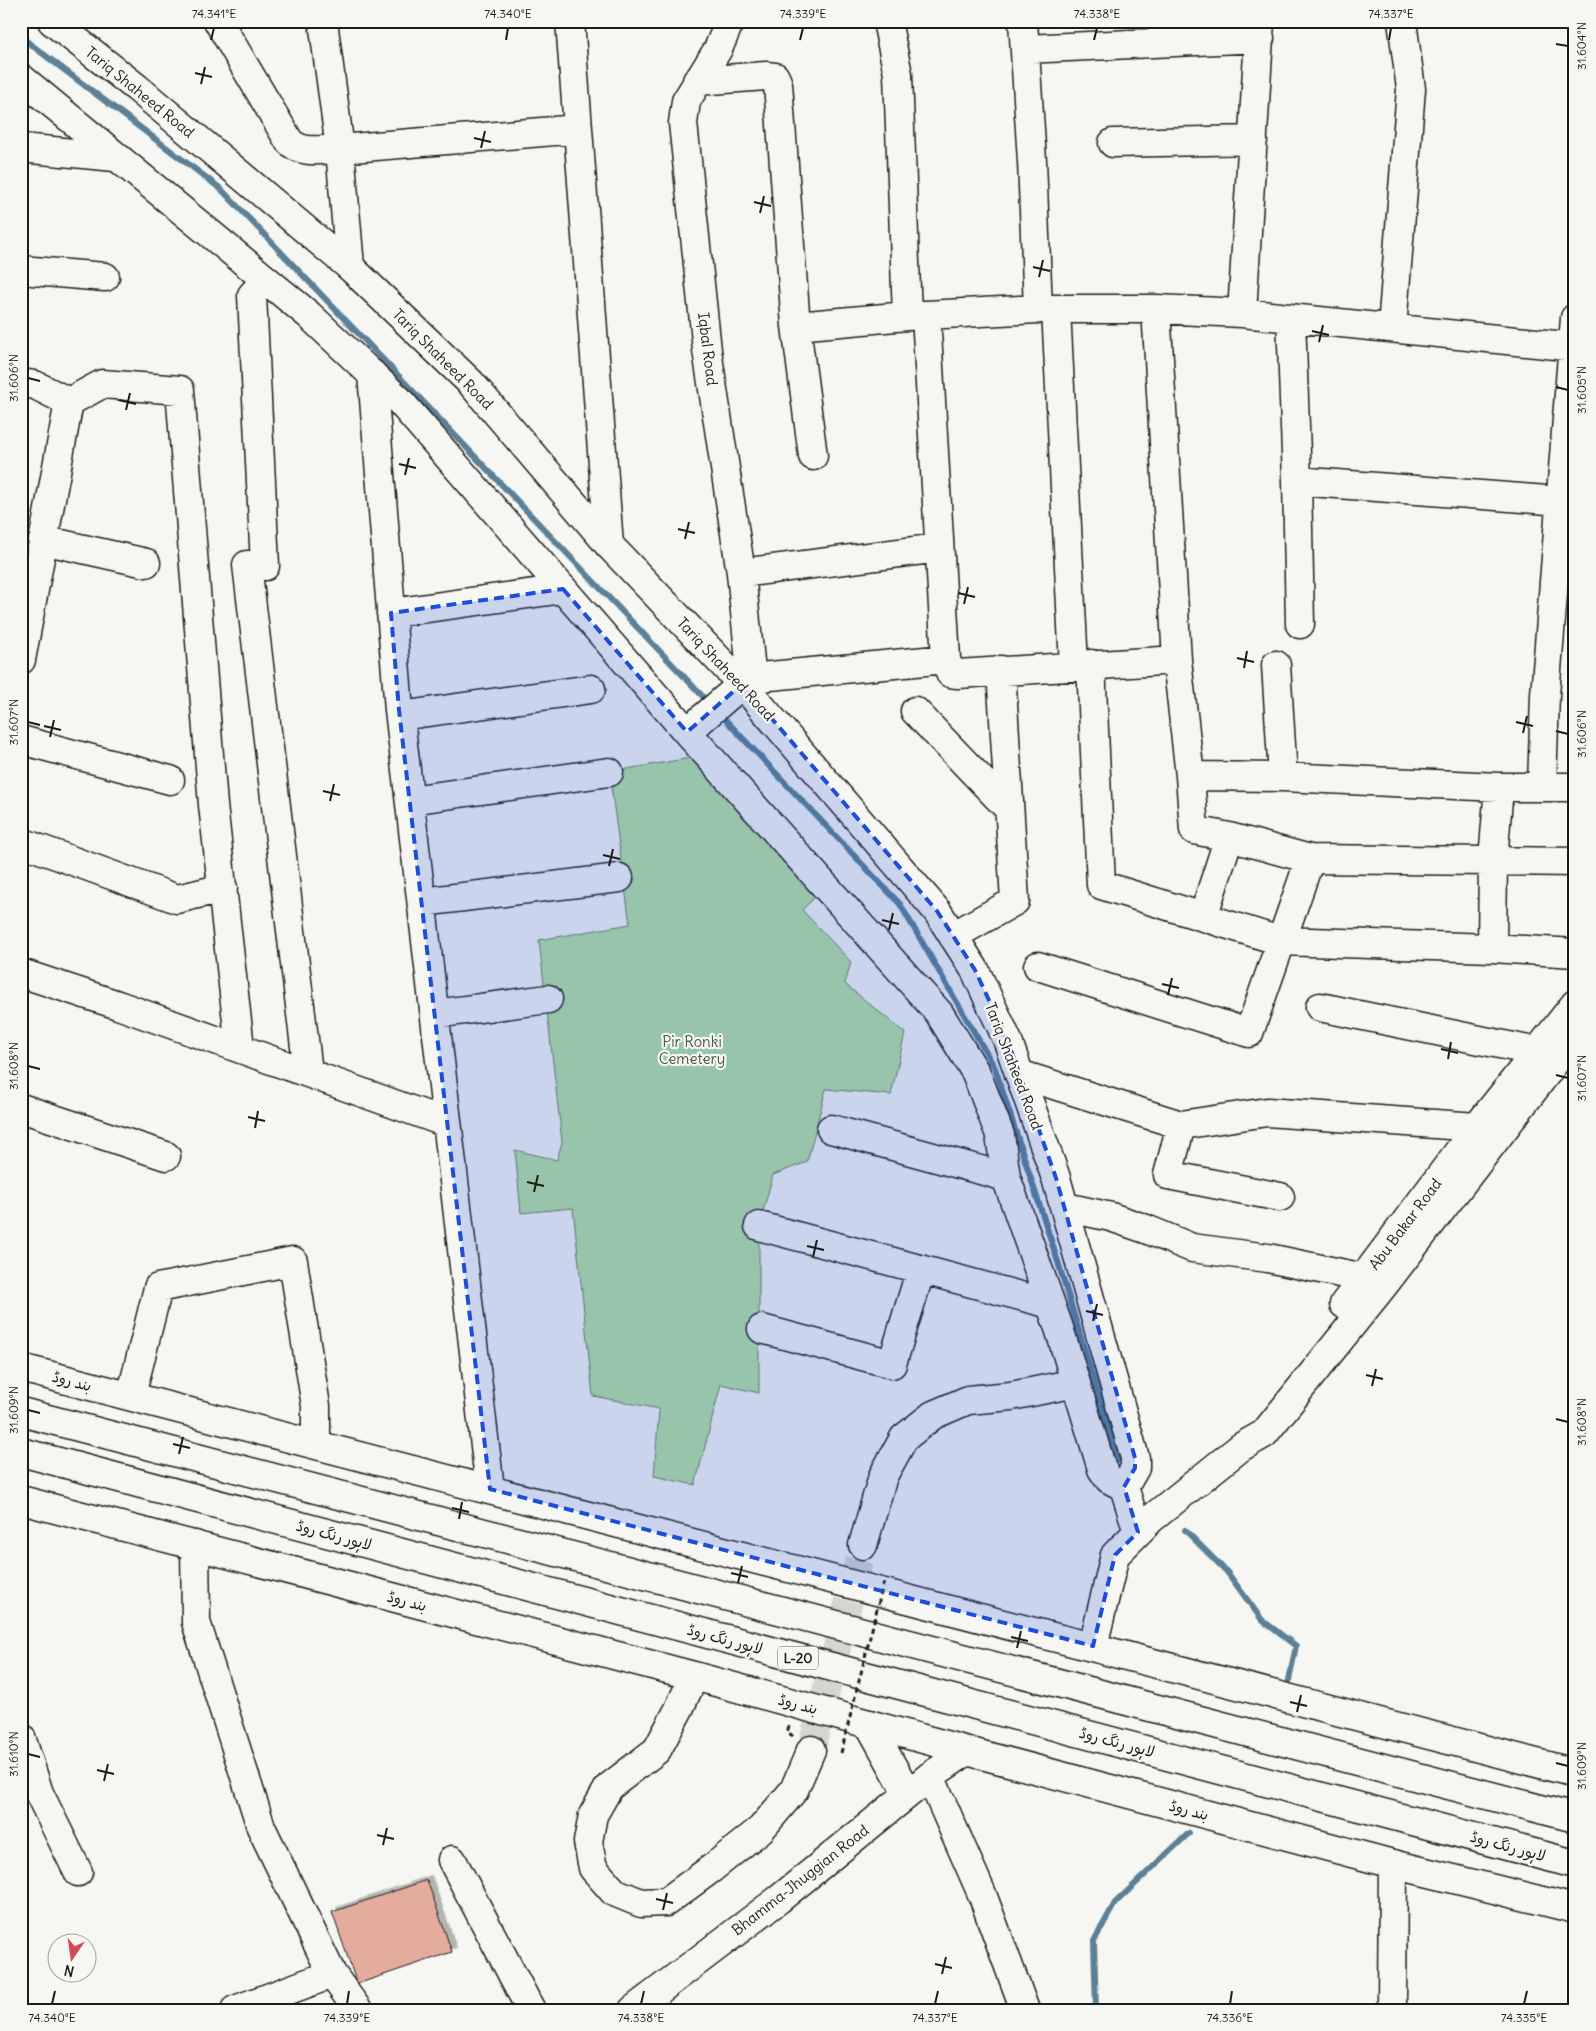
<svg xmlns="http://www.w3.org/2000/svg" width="1596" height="2031" viewBox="0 0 1596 2031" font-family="Delius,'Playpen Sans Arabic',sans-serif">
	<defs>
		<filter id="shadow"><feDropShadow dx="4.5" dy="-4.5" stdDeviation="0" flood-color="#0004"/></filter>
	</defs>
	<rect width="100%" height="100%" fill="#f6f6f2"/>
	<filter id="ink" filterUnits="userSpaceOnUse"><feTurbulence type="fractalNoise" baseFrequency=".02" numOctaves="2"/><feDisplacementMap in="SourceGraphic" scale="10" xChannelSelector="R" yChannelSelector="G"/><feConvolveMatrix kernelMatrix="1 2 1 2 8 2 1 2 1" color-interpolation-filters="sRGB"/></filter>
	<g filter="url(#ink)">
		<path fill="#b6e19f" stroke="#697e5e" d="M708 755 826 886 802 910 851 962 845 984 905 1033 891 1095 826 1089 807 1162 773 1175 759 1226V1393L721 1384 695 1485 654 1476 659 1409 593 1396 573 1208 521 1213 515 1150 557 1160 562 1142 539 940 630 924 609 772Z"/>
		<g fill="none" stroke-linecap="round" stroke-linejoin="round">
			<path stroke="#5c8095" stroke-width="6" d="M21 37 221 189 710 704
				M719 713 900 904 995 1068 1058 1262 1118 1460
				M1185 1530 1227 1572 1262 1620 1296 1646 1287 1690
				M1096 2010 1094 1941 1115 1903 1189 1833"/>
		</g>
		<path fill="#e4ac9c" stroke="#1c1c1c" filter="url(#shadow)" d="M427 1880 452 1952 357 1984 332 1912Z"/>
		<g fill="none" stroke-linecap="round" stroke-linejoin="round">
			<path stroke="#d5d5d2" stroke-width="28" stroke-dasharray="28 14" stroke-linecap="butt" d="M811 1750 863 1545"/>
			<defs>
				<path id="minor" d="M218 21 289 141C302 155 322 149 340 149L578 129
					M323 21 340 149 350 267
					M570 21 609 545
					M730 21 718 49 686 101 683 123 707 350 741 573 751 671 749 678 742 684
					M887 21 898 74 907 316
					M1023 21 1032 161 1038 309
					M1025 49 1260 38
					M697 81 766 76 775 77 778 84 796 326 813 456
					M1113 143 1253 140
					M21 148 115 157
					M21 270 105 277
					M266 280 252 295 265 566 247 565 308 1072
					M1056 309 1074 666
					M1156 309 1177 660 1190 776 1194 830 1229 837 1310 859 1575 862
					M1242 313 1260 21
					M926 315 946 659 950 673 958 674 1177 660
					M1291 318 1297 481 1300 624
					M796 326 907 316 1038 309H1156L1242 313 1575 347
					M1392 328 1411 89 1402 21
					M372 374 399 710 490 1489
					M21 383 35 385 69 402
					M1297 481 1561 501
					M43 540 146 563
					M741 573 939 548
					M391 613 563 589
					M21 660 69 402 102 384 180 390 213 805 240 1048
					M1091 664 1101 885 1280 941 1492 948 1575 953
					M1276 665 1283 777
					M749 678 946 659
					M915 711 1009 809
					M400 716 591 689
					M21 740 170 780
					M1190 776 1283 777 1499 787H1575
					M1542 786 1545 695 1575 318
					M410 800 609 772
					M21 842 177 899 223 888
					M422 902 619 878
					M1203 917 1229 837
					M953 936 1015 901 1001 670
					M1492 948 1493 860 1499 787
					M1038 966 1249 1033 1310 859
					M21 973 118 1005 447 1123
					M1320 1007 1538 1052
					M435 1014 548 999
					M1019 1074 1181 1125
					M21 1108 166 1156
					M831 1129 1006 1177
					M1280 1197 1168 1175 1181 1125 1267 1112 1477 1127
					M1065 1207 1111 1217 1146 1229 1192 1248 1268 1258 1364 1278
					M759 1226 1050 1304
					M762 1329 892 1364 921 1269
					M131 1396 158 1288 293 1261 316 1406V1444
					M195 1545 196 1622 261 1827 332 1974 358 2010
					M869 1724 908 1794
					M21 1737 39 1793 78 1872
					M930 1776 982 1894 1025 2010
					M452 1860 531 2010
					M235 2010 332 1974
					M633 2010 778 1900 930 1776 967 1751
					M1392 2010 1393 1864"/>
				<path id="major" d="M52 21 137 88 350 267 471 383 609 545 742 684 937 911 975 970 1007 1039 1056 1178 1135 1458V1468L1124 1487
					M21 78 309 315 398 399 687 732 939 1013 976 1073 1000 1135 1006 1177 1059 1328 1102 1469 1109 1479 1124 1487 1138 1532
					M687 732 742 684
					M1344 1304 1477 1127 1575 1004
					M21 1368 1575 1773
					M21 1500 694 1676 967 1751 1393 1864 1575 1909
					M863 1545 883 1476 904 1438 933 1415 968 1400 1011 1396 1076 1383
					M1093 1646 1115 1555 1151 1519 1241 1447 1264 1434 1383 1286 1575 1036
					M694 1676 679 1709 657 1750 609 1787 593 1815 588 1842 593 1868 614 1892 641 1903 666 1902 711 1869 761 1829 794 1790 811 1750"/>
				<path id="highway" d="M21 1412 1575 1818
					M21 1452 1575 1864"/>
			</defs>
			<use href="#minor" stroke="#1c1c1c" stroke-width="31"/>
			<use href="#major" stroke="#1c1c1c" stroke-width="31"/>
			<use href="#highway" stroke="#1c1c1c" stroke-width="31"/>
			<path stroke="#1c1c1c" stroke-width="3" stroke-dasharray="5 4" stroke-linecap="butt" d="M789 1726 787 1732 793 1736"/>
			<use href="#minor" stroke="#f6f6f2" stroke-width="28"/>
			<use href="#major" stroke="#f6f6f2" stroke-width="28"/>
			<use href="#highway" stroke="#f6f6f2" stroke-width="28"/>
			<path stroke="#1c1c1c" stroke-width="3" stroke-dasharray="5 4" stroke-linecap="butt" d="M841 1753 884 1581"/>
		</g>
	</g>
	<path fill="#1d4ed8" fill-opacity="0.2" stroke="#1d4ed8" stroke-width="4" stroke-dasharray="10 6" stroke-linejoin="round" d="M563 589 687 732 742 684 937 911 975 970 1007 1039 1056 1178 1135 1458V1468L1124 1487 1138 1532 1115 1555 1093 1646 490 1489 399 710 391 613Z"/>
	<path fill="none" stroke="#1c1c1c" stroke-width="2" d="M211 40 214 28M506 40 508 28M800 40 803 28M1094 40 1097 28M1389 40 1391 28M1556 44 1568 46M195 73 212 77M201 84 205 67M474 138 491 142M481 148 485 131M754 202 771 206M760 213 764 196M1033 267 1050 271M1039 277 1043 260M1312 331 1329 335M1319 342 1323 325M28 378 40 381M1556 387 1568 390M119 400 136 404M126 410 130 393M399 464 416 468M405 475 409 458M678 529 695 533M685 539 689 522M958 593 975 597M964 604 968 587M1237 658 1254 662M1244 668 1247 651M28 722 40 725M1516 722 1533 726M44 726 61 730M1556 731 1568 734M1523 733 1527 716M50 737 54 720M323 791 340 795M330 801 334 784M603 855 620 859M609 866 613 849M882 920 899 924M889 930 893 913M1162 984 1179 988M1168 995 1172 978M1441 1049 1458 1053M1448 1059 1451 1042M28 1066 40 1069M1556 1075 1568 1078M248 1117 265 1121M255 1128 258 1111M527 1182 544 1186M534 1192 538 1175M807 1246 824 1250M813 1257 817 1240M1086 1311 1103 1315M1093 1321 1097 1304M1366 1375 1383 1379M1372 1386 1376 1369M28 1410 40 1413M1556 1419 1568 1422M173 1444 190 1448M179 1454 183 1437M452 1508 469 1512M459 1519 462 1502M731 1573 748 1577M738 1583 742 1566M1011 1637 1028 1641M1017 1648 1021 1631M1290 1702 1307 1706M1297 1712 1301 1695M28 1754 40 1757M1556 1763 1568 1766M97 1770 114 1774M104 1781 108 1764M377 1835 394 1839M383 1845 387 1828M656 1899 673 1903M663 1910 667 1893M935 1964 952 1968M942 1974 946 1957M52 2004 55 1991M347 2004 349 1991M641 2004 644 1991M935 2004 938 1991M1230 2004 1232 1991M1524 2004 1527 1991"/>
	<g text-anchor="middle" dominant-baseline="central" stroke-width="4.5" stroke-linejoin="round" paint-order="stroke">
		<rect fill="#f6f6f2" stroke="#5d5d5c" stroke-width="1" x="778" y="1646.5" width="40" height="23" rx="4"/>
		<g font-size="14" font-weight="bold" fill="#1c1c1c">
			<text x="798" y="1658">L-20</text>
		</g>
		<g font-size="15" fill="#1c1c1c" stroke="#f6f6f2">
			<text transform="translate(140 92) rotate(39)">Tariq Shaheed Road</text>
			<text transform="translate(708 349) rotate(83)">Iqbal Road</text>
			<text transform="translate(443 359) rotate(45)">Tariq Shaheed Road</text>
			<text transform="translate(726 669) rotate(47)">Tariq Shaheed Road</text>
			<text transform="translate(1014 1066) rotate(69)">Tariq Shaheed Road</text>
			<text transform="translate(1405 1224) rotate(-53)">Abu Bakar Road</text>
			<text transform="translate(72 1381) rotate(15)">بند روڈ</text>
			<text transform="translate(334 1535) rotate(15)">لاہور رنگ روڈ</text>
			<text transform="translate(407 1601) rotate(15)">بند روڈ</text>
			<text transform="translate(725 1639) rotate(15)">لاہور رنگ روڈ</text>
			<text transform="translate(798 1704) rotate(15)">بند روڈ</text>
			<text transform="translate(1117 1742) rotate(15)">لاہور رنگ روڈ</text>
			<text transform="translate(1189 1810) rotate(15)">بند روڈ</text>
			<text transform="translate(1508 1846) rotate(15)">لاہور رنگ روڈ</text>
			<text transform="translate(800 1880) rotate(-38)">Bhamma-Jhuggian Road</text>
		</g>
		<g font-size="15" fill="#4a5743" stroke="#f6f6f2">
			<text x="692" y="1041">Pir Ronki<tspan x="692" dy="17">Cemetery</tspan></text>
		</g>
	</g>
	<rect width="1596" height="2031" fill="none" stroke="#f6f6f2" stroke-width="55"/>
	<g transform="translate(72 1958) rotate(193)"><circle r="24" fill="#f6f6f2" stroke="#9f9f9c"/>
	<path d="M0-4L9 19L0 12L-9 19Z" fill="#d1495b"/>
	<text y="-8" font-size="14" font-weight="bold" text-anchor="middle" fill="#1c1c1c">N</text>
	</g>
	<rect x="28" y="28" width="1540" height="1976" fill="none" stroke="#1c1c1c" stroke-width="2"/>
	<g font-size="12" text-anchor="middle" fill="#1c1c1c">
		<text x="214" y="18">74.341°E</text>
		<text x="508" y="18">74.340°E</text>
		<text x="803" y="18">74.339°E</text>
		<text x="1097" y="18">74.338°E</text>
		<text x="1391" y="18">74.337°E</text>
		<text transform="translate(1582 46) rotate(-90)" y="4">31.604°N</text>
		<text transform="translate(14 378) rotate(-90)" y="4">31.606°N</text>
		<text transform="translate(1582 390) rotate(-90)" y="4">31.605°N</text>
		<text transform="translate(14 722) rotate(-90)" y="4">31.607°N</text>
		<text transform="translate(1582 734) rotate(-90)" y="4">31.606°N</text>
		<text transform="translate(14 1066) rotate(-90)" y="4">31.608°N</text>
		<text transform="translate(1582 1078) rotate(-90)" y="4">31.607°N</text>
		<text transform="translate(14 1410) rotate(-90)" y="4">31.609°N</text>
		<text transform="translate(1582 1422) rotate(-90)" y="4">31.608°N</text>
		<text transform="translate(14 1754) rotate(-90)" y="4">31.610°N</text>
		<text transform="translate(1582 1766) rotate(-90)" y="4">31.609°N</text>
		<text x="52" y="2022">74.340°E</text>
		<text x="347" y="2022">74.339°E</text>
		<text x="641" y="2022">74.338°E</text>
		<text x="935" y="2022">74.337°E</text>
		<text x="1230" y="2022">74.336°E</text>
		<text x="1524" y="2022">74.335°E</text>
	</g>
</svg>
